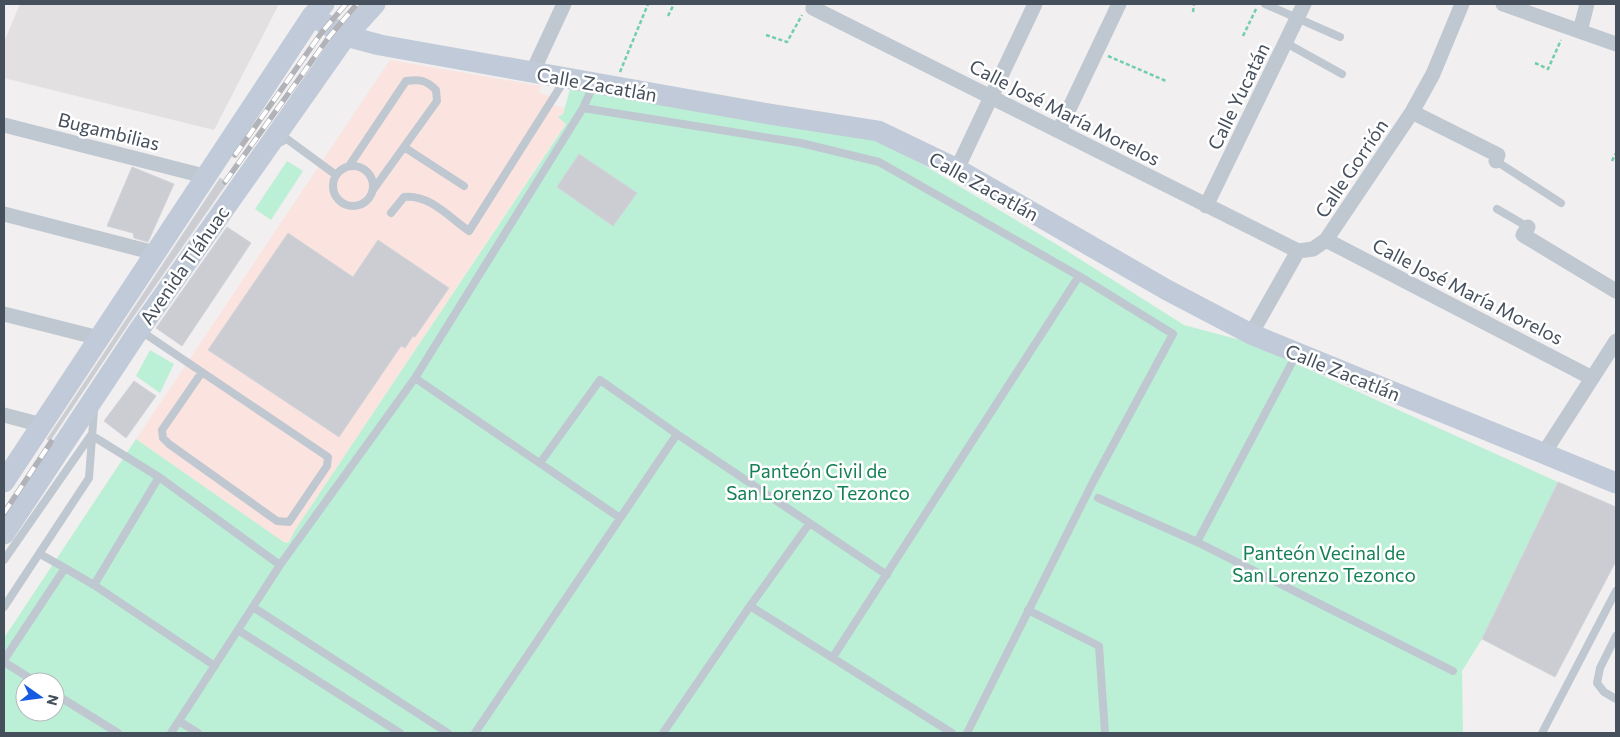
<svg xmlns="http://www.w3.org/2000/svg" width="1620" height="737" viewBox="0 0 1620 737" font-family="Commissioner,sans-serif">
	<rect width="100%" height="100%" fill="#f1efef"/>
	<path fill="#e2e0e1" d="M20 4H279L214 130 4 78V42Z"/>
	<path fill="#fbe4df" d="M390 60 541 86 539 93 550 96 549 104 565 108 563 114 558 117 566 123 295 530 293 538 285 544 136 439Z"/>
	<path fill="#bcf0d6" fill-rule="evenodd" d="M570 89 885 142 1056 244 1184 325 1248 342 1558 482 1482 639 1462 671 1463 733H4V638L136 439 285 543 289 542 295 530 566 124 558 117 563 114ZM25 682H55V712H25Z
		M287 161 303 171 271 220 255 209Z
		M150 350 174 364 160 393 136 376Z"/>
	<path fill="#cbcdd3" stroke="#d3d4da" d="M579 154 637 193 613 226 557 187Z
		M132 167 174 184 148 242 134 238 133 233 107 226Z
		M220 178 227 183 129 323 50 441 47 439Z
		M227 227 251 243 182 346 156 328Z
		M288 233 353 277 378 240 449 288 415 337 413 336 405 348 401 346 339 437 208 350Z
		M134 381 156 396 126 438 104 421Z
		M1558 482 1616 507V561L1555 677 1482 639Z"/>
	<g fill="none" stroke-linecap="round" stroke-linejoin="round">
		<path stroke="#73ceab" stroke-width="2.5" stroke-dasharray="4 2.5" stroke-linecap="butt" d="M1193 12 1194 4
			M668 16 674 4
			M766 35 787 42 802 15
			M1243 36 1257 7
			M1108 56 1166 81
			M1535 63 1548 69 1561 40
			M620 72 648 4
			M1612 161 1616 153"/>
		<path stroke="#bfc7d1" stroke-width="8" d="M1265 4 1340 37
			M1286 43 1342 74
			M583 108 801 143 879 162 1079 276 1173 334 1093 482 967 733
			M277 144 287 139 336 175
			M404 147 464 186
			M1496 161 1561 203
			M333 186a20 20 0 1 1 40 0a20 20 0 1 1-40 0Z
			M349 166 406 81C420 79 426 80 436 90L437 101 373 190
			M1497 209 1528 227
			M391 213 404 197C429 194 449 217 469 231L564 81
			M141 331 328 457 327 466 289 522 277 521 169 444 163 438 162 430 202 372
			M415 378 620 518
			M540 463 600 380 677 434
			M1098 498 1197 542 1453 671
			M1197 542 1296 355
			M4 560 91 435 159 477 280 565
			M65 568 94 585 215 666
			M94 585 159 477
			M750 606 809 524
			M4 607 89 478 94 410
			M253 607 448 733
			M1028 610 1099 646 1105 733
			M238 630 400 733
			M1616 636 1600 668 1597 683 1604 692 1616 699
			M833 657 1079 276
			M4 660 65 568 40 554
			M4 662 36 682
			M55 694 118 733
			M179 721 198 733
			M171 733 280 565 415 378 583 108 594 84
			M475 733 677 434 887 575
			M663 733 750 606 952 733
			M1542 733 1616 591"/>
		<path stroke="#bfc7d1" stroke-width="15" d="M814 4 813 8 1298 251
			M1503 4 1616 44
			M1580 31 1587 4
			M532 73 564 4
			M1412 112 1498 155 1496 161
			M4 125 204 176
			M1059 130 1119 4
			M957 169 1035 4
			M1206 206 1304 4
			M4 214 155 253
			M1528 227 1523 235 1616 291
			M1326 240 1592 378
			M4 314 99 338
			M1251 334 1298 251 1313 249 1326 240 1412 112 1433 74 1462 4
			M4 415 42 425
			M1544 453 1616 341"/>
		<path stroke="#c1cad8" stroke-width="21" d="M312 16 346 36 380 45 763 113 878 131 957 169 1167 290 1251 334 1616 483
			M4 482 312 16 324 4
			M4 534 139 330 346 36 375 4"/>
		<defs>
			<path id="rail" d="M235 155 322 32 346 4
				M225 182 329 37 357 4
				M4 513 51 442"/>
		</defs>
		<use href="#rail" stroke="#b1b3b9" stroke-width="5.5"/>
		<use href="#rail" stroke="#fff" stroke-width="4" stroke-dasharray="11" stroke-linecap="butt"/>
	</g>
	<g text-anchor="middle" dominant-baseline="central" stroke-width="5" stroke-linejoin="round" paint-order="stroke">
		<g font-size="19" fill="#46505d" stroke="#fff">
			<text transform="translate(597 84) rotate(10)">Calle Zacatlán</text>
			<text transform="translate(1238 96) rotate(-64)">Calle Yucatán</text>
			<text transform="translate(1065 112) rotate(27)">Calle José María Morelos</text>
			<text transform="translate(109 131) rotate(14)">Bugambilias</text>
			<text transform="translate(1351 168) rotate(-56)">Calle Gorrión</text>
			<text transform="translate(984 186) rotate(29)">Calle Zacatlán</text>
			<text transform="translate(184 265) rotate(-55)">Avenida Tláhuac</text>
			<text transform="translate(1468 291) rotate(27)">Calle José María Morelos</text>
			<text transform="translate(1343 372) rotate(22)">Calle Zacatlán</text>
		</g>
		<g font-size="19" fill="#158056" stroke="#fff">
			<text x="818" y="470">Panteón Civil de<tspan x="818" dy="22">San Lorenzo Tezonco</tspan></text>
			<text x="1324" y="552">Panteón Vecinal de<tspan x="1324" dy="22">San Lorenzo Tezonco</tspan></text>
		</g>
	</g>
	<rect width="1620" height="737" fill="none" stroke="#46505d" stroke-width="10"/>
	<g transform="translate(40 697) rotate(104)"><circle r="24" fill="#ffffff" stroke="#b5b9be"/>
	<path d="M0-4L9 19L0 12L-9 19Z" fill="#165ae4"/>
	<text y="-8" font-size="14" font-weight="bold" text-anchor="middle" fill="#46505d">N</text>
	</g>
</svg>
